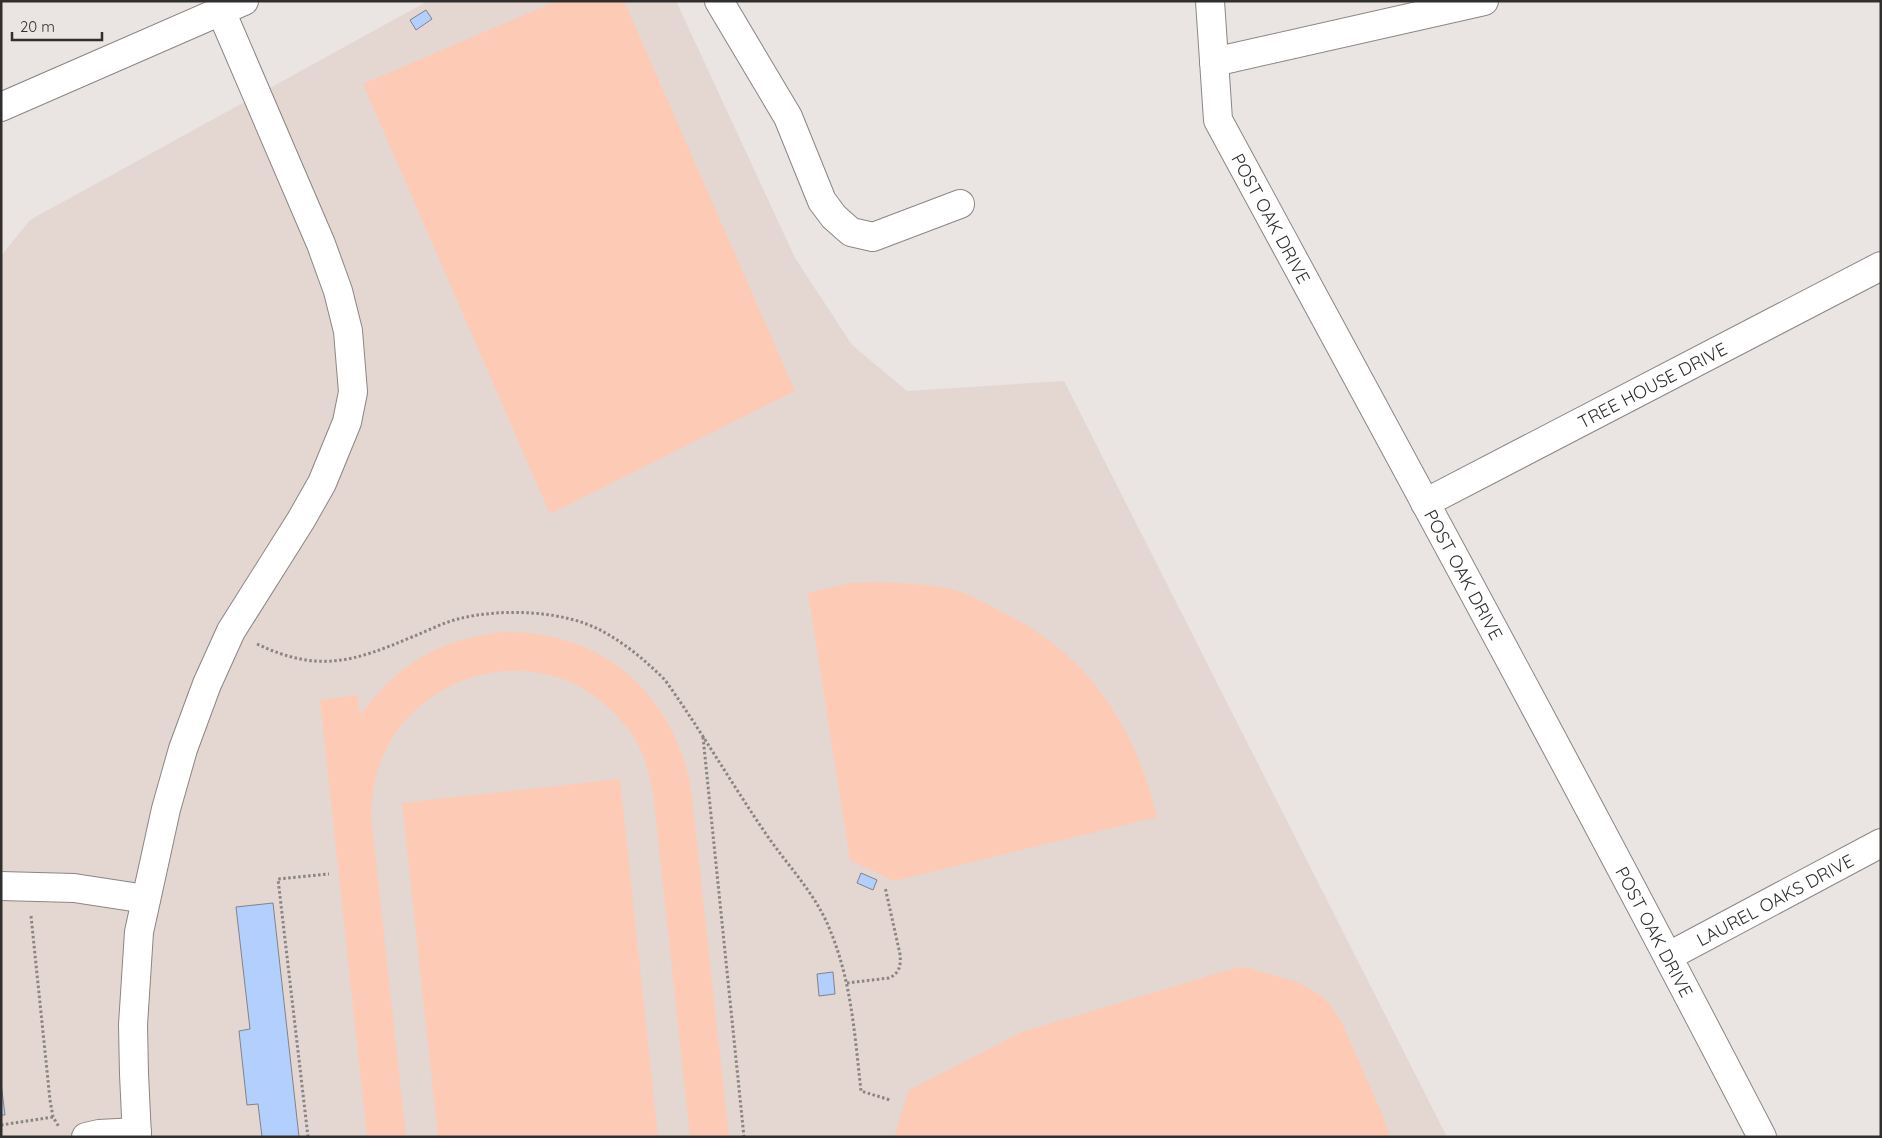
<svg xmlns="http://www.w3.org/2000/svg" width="1882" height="1138" viewBox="0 0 1882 1138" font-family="Quicksand,sans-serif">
	<rect width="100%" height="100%" fill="#eae4e2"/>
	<path fill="#e4d6d0" d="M428 1H676L795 258 852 345 907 391 1064 381 1447 1137H1V256L30 220Z"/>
	<path fill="#fdcbb5" d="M557 1H624L795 391 550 514 363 84Z
		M883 582C907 584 931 584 955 590 969 594 983 602 996 609 1086 651 1134 722 1157 817L894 881 850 860 808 593 851 583Z
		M503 632C601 630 674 693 691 789L729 1137H690L653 792C650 777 646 762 640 748 627 723 605 701 580 687 511 650 424 679 388 746 376 768 372 791 371 815L406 1137H367L320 700 358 695 360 715C399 663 438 640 503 632Z
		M620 779 658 1137H438L402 803Z
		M1239 967 1249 968 1299 983 1322 996 1329 1003 1342 1023 1382 1114 1390 1137H894L909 1090 1022 1032Z"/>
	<path fill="#b3cffd" stroke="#818387" d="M426 10 432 19 416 30 410 20Z
		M861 873 877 880 873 890 857 883Z
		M273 903 299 1137H262L258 1104 247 1105 239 1031 250 1029 236 907Z
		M833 972 835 994 819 996 817 974Z
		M1 1083 5 1115H1Z"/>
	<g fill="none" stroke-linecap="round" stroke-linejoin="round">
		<defs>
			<g id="minor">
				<path d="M719 1 788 117 822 201 834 217 851 232 873 237 960 204"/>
				<path id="s1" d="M1210 1 1218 120C1401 458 1585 795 1762 1137"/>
				<path d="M1214 62 1484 1"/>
				<path d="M1 107 244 1"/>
				<path id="s2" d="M1425 503 1881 266"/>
				<path d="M1 886 74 888 146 899"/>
				<path id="s3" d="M1669 956 1881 843"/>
				<path d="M86 1137 99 1134 137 1132"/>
				<path d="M137 1137 134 1074 133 1025 139 932 166 809 183 749 207 684 231 631 301 520 322 483 347 422 353 392 348 331 338 291 321 244 221 11"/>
			</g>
		</defs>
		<use href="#minor" stroke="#8b8684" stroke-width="30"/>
		<path stroke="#898584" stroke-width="3" stroke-dasharray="2.5 2.5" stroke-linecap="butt" d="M257 644C318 673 353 662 412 637 427 631 442 623 458 619 500 608 564 610 602 631 626 644 646 661 665 680 700 729 730 781 764 831 788 867 817 894 832 935 852 986 855 1038 861 1091L890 1100
			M703 737 744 1137
			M31 916 50 1100 53 1117 59 1127
			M847 983 889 978C900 973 901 965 900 954L885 887
			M1 1125 53 1117
			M308 1137 278 879 329 874"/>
		<use href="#minor" stroke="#fff" stroke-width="28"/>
	</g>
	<g text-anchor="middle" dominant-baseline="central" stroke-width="5" stroke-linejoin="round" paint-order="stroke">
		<g font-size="18" fill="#312f2e" stroke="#eae4e2">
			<text stroke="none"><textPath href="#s1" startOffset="231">POST OAK DRIVE</textPath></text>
			<text stroke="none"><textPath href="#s2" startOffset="256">TREE HOUSE DRIVE</textPath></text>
			<text stroke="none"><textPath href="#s1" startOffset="636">POST OAK DRIVE</textPath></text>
			<text stroke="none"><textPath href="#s3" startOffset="120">LAUREL OAKS DRIVE</textPath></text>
			<text stroke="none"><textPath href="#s1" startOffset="1041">POST OAK DRIVE</textPath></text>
		</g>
	</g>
	<rect width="1882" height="1138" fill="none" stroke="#312f2e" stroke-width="5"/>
	<path d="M12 32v8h90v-8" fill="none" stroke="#312f2e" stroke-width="2.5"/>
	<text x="20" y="32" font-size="15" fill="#312f2e" stroke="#eae4e2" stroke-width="4" paint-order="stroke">20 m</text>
</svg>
